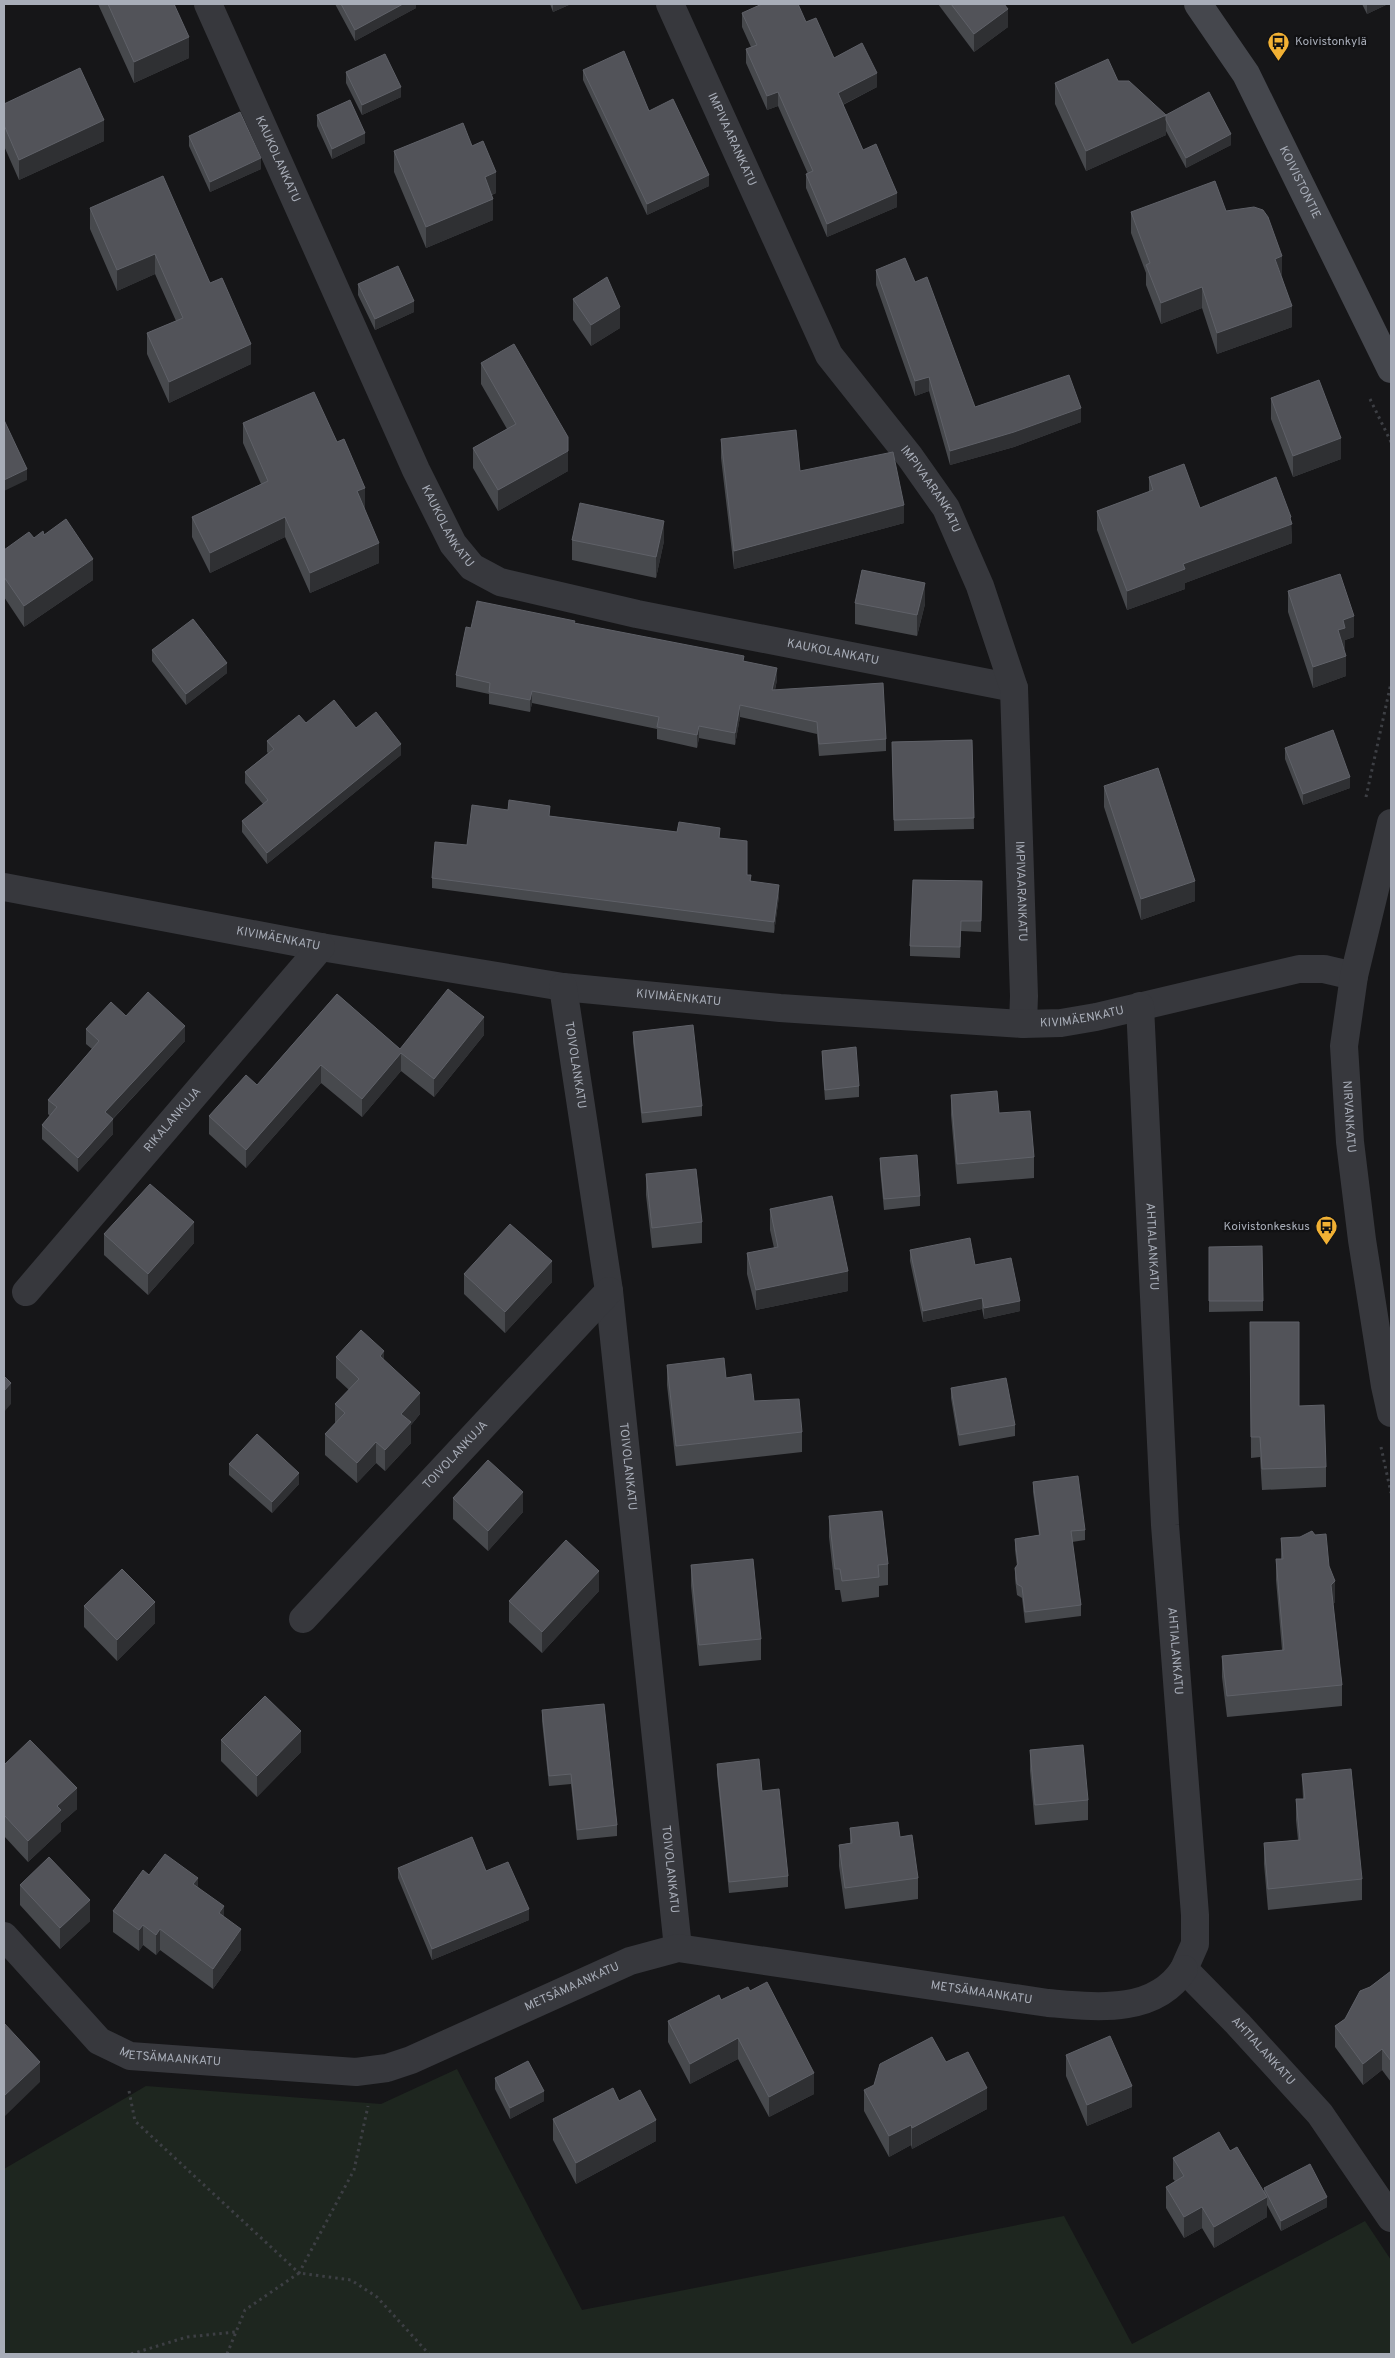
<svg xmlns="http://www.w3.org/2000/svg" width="1395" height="2358" viewBox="0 0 1395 2358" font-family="Overpass,sans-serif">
	<rect width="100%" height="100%" fill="#161618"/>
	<path fill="#1e261f" d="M457 2069 582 2310 1064 2216 1132 2344 1365 2221 1391 2260V2354H4V2169L146 2086 381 2104Z"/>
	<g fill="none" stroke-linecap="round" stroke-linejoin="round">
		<path stroke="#3d3f44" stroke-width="3" stroke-dasharray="2.5 4" stroke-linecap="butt" d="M1370 399 1391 442
			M1366 797 1391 683
			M1381 1447 1391 1493
			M129 2091 135 2121 299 2273 354 2170 368 2106
			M131 2354 187 2337 235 2332
			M227 2354 245 2310 299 2273 351 2280 377 2297 429 2354"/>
		<g stroke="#37383d" stroke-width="28">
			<path id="s1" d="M208 4 416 470 453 544 472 567 500 582 637 614 1014 688"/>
			<path id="s2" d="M670 4 829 355 910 457 946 508 980 586 1014 688 1024 996 1023 1024"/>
			<path id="s3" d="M4 887 321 947 563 987 780 1008 1023 1024 1061 1023 1096 1017 1299 969H1324L1354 976"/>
			<path id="s4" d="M563 987 609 1291 678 1948"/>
			<path id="s5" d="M1140 1006 1165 1525 1195 1915V1944L1184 1969 1238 2024 1320 2114 1391 2218"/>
			<path id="s6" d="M26 1292 321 947"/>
			<path id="s7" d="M303 1619 609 1291"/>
			<path id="s8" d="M4 1936 99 2041 130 2056 356 2072 387 2068 411 2060 630 1961 678 1948 1048 2003C1095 2007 1155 2015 1184 1969"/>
		</g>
		<path stroke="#37383d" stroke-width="28" id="s9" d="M1391 823 1354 976 1344 1046 1350 1142 1362 1240 1385 1386 1391 1413"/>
		<path stroke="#45474d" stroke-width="28" id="s10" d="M1198 4 1246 74 1391 369"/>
	</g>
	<path fill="#47494d" d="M98 4H174L189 58 134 83Z
		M335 4H416V8L355 41Z
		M550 4H571L553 12Z
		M938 4H1004L1008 27 974 52Z
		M1362 4H1388L1367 14Z
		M742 13 806 22 834 58 877 87 843 105 863 150 897 207 827 237 806 188V174H808L778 106 767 110 746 63V49L751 47 742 27Z
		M583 70 649 111 709 186 647 215 583 80Z
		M346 72 401 97 362 115 346 83Z
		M1118 81 1166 115 1231 145 1186 168 1166 131V135L1086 171 1055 104V83Z
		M4 104 104 141 19 180 4 146Z
		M317 115 365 143 332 159 317 126Z
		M189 136 261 169 210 192 189 146Z
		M472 146 496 193 492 195 493 220 426 248 394 172V151Z
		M90 208 210 283 251 364 169 403 147 354V333L176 321 155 274 117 291 90 229Z
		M1226 211 1282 277 1292 327 1217 354 1202 308 1161 324 1146 285V273L1131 233V212Z
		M876 270 915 282 975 407 1081 422 1014 447 950 465 929 391 915 396 876 285Z
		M358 284 414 312 375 330 358 295Z
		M573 299 620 328 591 346 573 320Z
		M481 363 568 471 498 511 473 468V448L507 429 481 384Z
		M1271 398 1341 459 1293 477 1271 419Z
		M243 423 365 508H364L379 563 310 593 285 537 210 573 192 537V517L261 484 243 443Z
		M721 439 904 523 734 569 721 458Z
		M1149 477 1200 508 1291 523 1292 543 1185 583V589L1127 610 1097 530V511L1149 492Z
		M44 535 93 580 24 627 4 597V550L34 538Z
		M572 540 664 541 656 578 572 560Z
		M1288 591 1354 637 1345 640V648L1344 649 1346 676 1313 688 1288 612Z
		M855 603 925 604 917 636 855 624Z
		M575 624 744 661 777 680 775 690 886 739V751L819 756 817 734 740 717 735 745 699 738 697 748 657 739V729L532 703 530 712 489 704V694L456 687V675L471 628Z
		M152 650 227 673 186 705 152 661Z
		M306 723 356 728 401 755 267 864 242 832V821L263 804 245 783V772L268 753 267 752V741Z
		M972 740 974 829 894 831 892 742Z
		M1285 748 1350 788 1303 805 1285 759Z
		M1104 786 1195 901 1141 920 1104 807Z
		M550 816 720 838 751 881 779 896 774 933 432 888V878L467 845Z
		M982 881 981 932 961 931 960 958 910 956V946Z
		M337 994 400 1049 484 1035 434 1097 401 1071 362 1117 321 1083 246 1168 209 1134V1116L257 1085Z
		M126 1016 185 1041 113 1119V1134L78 1172 42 1139V1125L50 1116 48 1114V1100L92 1049 86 1044V1029Z
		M633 1032 702 1106V1116L642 1123 633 1042Z
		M822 1051 859 1086V1097L825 1100 822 1061Z
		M951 1095 999 1113 1034 1157V1178L957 1184 951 1115Z
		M880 1158 920 1196V1206L884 1210 880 1169Z
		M646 1174 702 1222V1243L652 1248 646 1195Z
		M770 1209 848 1291 756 1310 747 1274V1253L774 1248 770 1230Z
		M104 1234 194 1243 148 1295 104 1255Z
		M1209 1247 1263 1301V1311L1209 1312Z
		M910 1250 975 1265 1020 1311 984 1319 982 1309 923 1322 910 1261Z
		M464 1274 552 1282 505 1333 464 1294Z
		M1250 1322 1299 1406 1326 1467V1487L1262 1490 1260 1457 1251 1458Z
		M336 1357 384 1360 420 1414 411 1425V1443L385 1471 376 1463 357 1483 325 1455V1434L335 1423V1404L349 1390 336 1378Z
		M667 1365 726 1378 754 1401 802 1432V1452L676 1466 667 1385Z
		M951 1388 1015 1425V1436L959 1446 951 1398Z
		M229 1464 299 1484 272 1513 229 1475Z
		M1033 1482 1085 1530V1540L1072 1542 1081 1605V1616L1025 1623 1022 1598 1017 1595 1015 1579V1568L1017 1566 1015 1550V1539L1039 1535 1033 1492Z
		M453 1498 523 1512 488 1551 453 1519Z
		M829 1516 888 1564V1585L879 1586V1597L842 1602 840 1590H835L829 1537Z
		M1281 1538 1329 1566 1335 1602 1333 1604 1342 1685V1706L1227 1717 1222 1677V1656L1282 1650 1276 1580V1559H1281Z
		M691 1565 761 1639V1660L699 1666 691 1586Z
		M599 1591 542 1653 509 1622V1601Z
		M84 1606 155 1623 117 1661 84 1627Z
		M542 1710 617 1825V1836L577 1840 571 1784 549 1786 542 1721Z
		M221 1740 301 1752 257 1797 221 1761Z
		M1030 1750 1088 1800V1820L1035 1825 1030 1771Z
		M717 1764 762 1791 788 1876V1887L729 1893 717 1774Z
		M4 1765 77 1809 61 1823V1831L28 1862 4 1836Z
		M1302 1774 1362 1879V1900L1268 1910 1264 1864V1843L1298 1840 1296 1820V1799H1303Z
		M850 1828 900 1837 918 1878V1899L845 1909 839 1866V1845L850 1843Z
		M398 1868 486 1871 529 1920 432 1960 398 1878Z
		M149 1875 198 1887 224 1917 241 1950 213 1989 160 1950 156 1955 143 1945 139 1951 113 1932V1911Z
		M20 1885 90 1921 60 1949 20 1905Z
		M1391 1971V2082L1382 2070 1363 2085 1335 2047V2026L1345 2019 1370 1987Z
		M721 2000 814 2094 769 2117 738 2059 690 2084 668 2042V2021Z
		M1066 2055 1132 2107 1087 2126 1066 2076Z
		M495 2078 544 2101 510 2119 495 2089Z
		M864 2090 987 2109 912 2149 911 2145 889 2157 864 2111Z
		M553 2119 656 2141 576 2184 553 2140Z
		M1230 2151 1264 2191V2188L1327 2207 1281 2231 1267 2205V2217L1214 2248 1202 2228 1184 2238 1166 2208V2187L1175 2181 1173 2179V2158Z"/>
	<path fill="#2f3033" d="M403 4H416V8L355 41V30Z
		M553 4H571L553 12Z
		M1367 4H1388L1367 14Z
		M1008 9V27L974 52V34Z
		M189 37V58L134 83V62Z
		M877 73V87L838 107V93Z
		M401 87V97L362 115V105Z
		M778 92V106L767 110V96Z
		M1166 115V135L1086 171V151Z
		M104 120V141L19 180V160Z
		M365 133V143L332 159V149Z
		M1231 134V145L1186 168V158Z
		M261 158V169L210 192V182Z
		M496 172V193L485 197V177Z
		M709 175V186L647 215V204Z
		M897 193V207L827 237V224Z
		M493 199V220L426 248V227Z
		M155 254V274L117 291V270Z
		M1282 256V277L1275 259Z
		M1202 287V308L1161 324V303Z
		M414 301V312L375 330V319Z
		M1292 306V327L1217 354V333Z
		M620 307V328L591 346V325Z
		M251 344V364L169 403V382Z
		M929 377V391L915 396V381Z
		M1081 408V422L1014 447 950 465V451Z
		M1341 438V459L1293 477V456Z
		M568 451V471L498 511V490Z
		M27 469V480L4 491V480Z
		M365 488V508L357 511V491Z
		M904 505V523L734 569V551Z
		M285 517V537L210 573V553Z
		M1291 517 1292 543 1185 583V589L1127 610V591L1183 564Z
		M664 521V541L656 578V557Z
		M379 543V563L310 593V573Z
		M93 559V580L24 627V606Z
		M925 583V604L917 636V615Z
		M1354 616V637L1345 640V648L1338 651V630L1343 620Z
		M1346 656V676L1313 688V667Z
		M227 663V673L186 705V694Z
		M777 668V680L772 702V690Z
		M532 691V703L530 712V700Z
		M740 705V717L735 745V733Z
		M699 726V738L697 748V735Z
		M401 744V755L267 864V853Z
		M1350 777V788L1303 805V794Z
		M1195 881V901L1141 920V899Z
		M779 885V896L774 933V922Z
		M484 1017V1035L434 1097V1079Z
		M185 1026V1041L105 1127V1112Z
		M401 1053V1071L362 1117V1099Z
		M321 1065V1083L246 1168V1150Z
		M113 1119V1134L78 1172V1158Z
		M194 1222V1243L148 1295V1274Z
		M552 1261V1282L505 1333V1312Z
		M848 1271V1291L756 1310V1290Z
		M982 1298V1309L923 1322V1311Z
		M1020 1301V1311L984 1319V1308Z
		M384 1351V1371L380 1356Z
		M11 1383V1404L4 1412V1391Z
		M420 1393V1414L411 1425V1443L385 1471V1450L401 1414Z
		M376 1442V1463L357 1483V1463Z
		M299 1473V1484L272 1513V1502Z
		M523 1492V1512L488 1551V1531Z
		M599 1571V1591L542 1653V1632Z
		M1335 1581V1602L1331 1606V1585Z
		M155 1602V1623L117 1661V1640Z
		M301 1731V1752L257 1797V1776Z
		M77 1788V1809L61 1823V1831L28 1862V1841L57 1806Z
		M198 1878V1898L193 1884Z
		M90 1900V1921L60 1949V1928Z
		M224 1906V1927L219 1913Z
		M529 1909V1920L432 1960V1949Z
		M143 1925V1945L139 1951V1930Z
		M160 1929V1950L156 1955V1935Z
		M241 1929V1950L213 1989V1969Z
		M738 2038V2059L690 2084V2064Z
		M1382 2049V2070L1363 2085V2064Z
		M40 2062V2082L4 2117V2096Z
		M814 2073V2094L769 2117V2097Z
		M1132 2086V2107L1087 2126V2105Z
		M987 2088V2109L912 2149V2128Z
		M544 2091V2101L510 2119V2108Z
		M656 2120V2141L576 2184V2163Z
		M911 2125V2145L889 2157V2136Z
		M1267 2197V2217L1214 2248V2227Z
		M1327 2197V2207L1281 2231V2221Z
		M1202 2207V2228L1184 2238V2217Z"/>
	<path fill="#525359" stroke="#5f6168" d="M108 4H174L189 37 134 62Z
		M341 4H403L355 30Z
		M762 4H798L806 22 816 18 834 58 862 43 877 73 838 93 863 150 876 144 897 193 827 224 806 174 813 171 778 92 767 96 746 49 757 45 742 13Z
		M951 4H1004L1008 9 974 34Z
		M624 51 649 111 673 99 709 175 647 204 583 70Z
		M385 54 401 87 362 105 346 72Z
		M1108 59 1118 81H1129L1166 115 1086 151 1055 83Z
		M80 68 104 120 19 160 4 125V104Z
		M1209 92 1231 134 1186 158 1166 120V115L1164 116Z
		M350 100 365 133 332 149 317 115Z
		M240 112 261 158 210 182 189 136Z
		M463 123 472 146 483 141 496 172 485 177 493 199 426 227 394 151Z
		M163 176 210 283 222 278 251 344 169 382 147 333 183 318 155 254 117 270 90 208Z
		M1215 181 1226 211 1254 207 1263 210 1268 217 1282 256 1275 259 1292 306 1217 333 1202 287 1161 303 1146 265 1150 263 1131 212Z
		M905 258 915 282 927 277 975 407 1069 375 1081 408 1014 432 950 451 929 377 915 381 876 270Z
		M398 266 414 301 375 319 358 284Z
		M607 277 620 307 591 325 573 299Z
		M514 344 568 437V451L498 490 473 448 516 424 481 363Z
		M1319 380 1341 438 1293 456 1271 398Z
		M314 392 337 442 344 439 365 488 357 491 379 543 310 573 285 517 210 553 192 517 268 481 243 423Z
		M4 420 27 469 4 480Z
		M796 430 800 471 893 452 904 505 734 551 721 439Z
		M1184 464 1200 508 1276 477 1291 517 1290 518 1292 524 1183 564 1185 569 1127 591 1097 511 1153 490 1149 477Z
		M580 503 664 521 656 557 572 540Z
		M66 519 93 559 24 606 4 577V550L29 532 34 538 43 531 44 535Z
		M862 570 925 583 917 615 855 603Z
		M1340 574 1354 616 1343 620 1345 628 1338 630 1346 656 1313 667 1288 591Z
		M477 601 575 621 574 623 744 656 743 661 777 668 772 690 883 683 886 739 819 744 817 722 740 705 735 733 699 726 697 735 657 727 659 717 532 691 530 700 489 692 490 683 456 675 466 627 471 628Z
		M193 619 227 663 186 694 152 650Z
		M334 700 356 728 376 712 401 744 267 853 242 821 268 800 245 772 274 749 267 741 299 715 306 723Z
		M1333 730 1350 777 1303 794 1285 748Z
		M972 740 974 818 894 820 892 742Z
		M1158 768 1195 881 1141 899 1104 786Z
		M509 800 550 806 549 816 677 832 679 822 720 828 719 838 747 841V875H751L750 881 779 885 774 922 432 878 435 842 467 845 472 805 508 810Z
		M913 880 982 881 981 921H961L960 947 910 946Z
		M448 989 484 1017 434 1079 401 1053 362 1099 321 1065 246 1150 209 1116 246 1075 257 1085 337 994 400 1049Z
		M148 992 185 1026 105 1112 113 1119 78 1158 42 1125 57 1107 48 1100 99 1041 86 1029 111 1002 126 1016Z
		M693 1025 702 1106 642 1113 633 1032Z
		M856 1047 859 1086 825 1090 822 1051Z
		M997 1091 999 1113 1030 1111 1034 1157 957 1164 951 1095Z
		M917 1155 920 1196 884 1199 880 1158Z
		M696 1169 702 1222 652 1228 646 1174Z
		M150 1184 194 1222 148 1274 104 1234Z
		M832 1196 848 1271 756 1290 747 1253 778 1247 770 1209Z
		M510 1224 552 1261 505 1312 464 1274Z
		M970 1238 975 1265 1011 1258 1020 1301 984 1308 982 1298 923 1311 910 1250Z
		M1262 1246 1263 1301H1209V1247Z
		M1250 1322H1299V1406L1324 1405 1326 1467 1262 1469 1260 1437H1251Z
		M361 1330 384 1351 380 1356 420 1393 401 1414 411 1422 385 1450 376 1442 357 1463 325 1434 345 1413 335 1404 359 1379 336 1357Z
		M724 1358 726 1378 751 1374 754 1401 799 1399 802 1432 676 1446 667 1365Z
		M4 1376 11 1383 4 1391Z
		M1006 1378 1015 1425 959 1435 951 1388Z
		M257 1434 299 1473 272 1502 229 1464Z
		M488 1460 523 1492 488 1531 453 1498Z
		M1078 1476 1085 1530 1071 1531 1081 1605 1025 1612 1022 1587 1017 1584 1015 1568 1018 1564 1015 1539 1040 1535 1033 1482Z
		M882 1511 888 1564 878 1565 879 1577 842 1581 840 1569H835L829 1516Z
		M1312 1531 1315 1535 1326 1534 1329 1566 1335 1581 1331 1585 1342 1685 1227 1696 1222 1656 1284 1650 1276 1559H1283L1281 1538 1300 1537Z
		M566 1540 599 1571 542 1632 509 1601Z
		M753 1559 761 1639 699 1645 691 1565Z
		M122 1569 155 1602 117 1640 84 1606Z
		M265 1696 301 1731 257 1776 221 1740Z
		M604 1704 617 1825 577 1830 571 1774 549 1776 542 1710Z
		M30 1740 77 1788 57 1806 61 1810 28 1841 4 1815V1765Z
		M1083 1745 1088 1800 1035 1805 1030 1750Z
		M759 1759 762 1791 779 1789 788 1876 729 1882 717 1764Z
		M1351 1769 1362 1879 1268 1889 1264 1843 1300 1840 1296 1799H1305L1302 1774Z
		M898 1822 900 1837 912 1835 918 1878 845 1888 839 1845 852 1843 850 1828Z
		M472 1837 486 1871 508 1862 529 1909 432 1949 398 1868Z
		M165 1854 198 1878 193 1884 224 1906 219 1913 241 1929 213 1969 160 1929 156 1935 143 1925 139 1930 113 1911 143 1870 149 1875Z
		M49 1857 90 1900 60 1928 20 1885Z
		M1391 1971V2061L1382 2049 1363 2064 1335 2026 1345 2019 1360 1991 1370 1987Z
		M767 1982 814 2073 769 2097 738 2038 690 2064 668 2021 719 1995 721 2000 748 1987 750 1991Z
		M4 2023 40 2062 4 2096Z
		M1110 2036 1132 2086 1087 2105 1066 2055Z
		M932 2037 946 2062 968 2052 987 2088 912 2128 911 2125 889 2136 864 2090 874 2085 880 2064Z
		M528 2061 544 2091 510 2108 495 2078Z
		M613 2088 619 2101 640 2090 656 2120 576 2163 553 2119Z
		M1219 2132 1230 2151 1237 2147 1267 2197 1214 2227 1202 2207 1184 2217 1166 2187 1184 2176 1173 2158Z
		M1310 2164 1327 2197 1281 2221 1264 2188Z"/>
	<defs>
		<symbol id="bus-pin" viewBox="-11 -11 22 30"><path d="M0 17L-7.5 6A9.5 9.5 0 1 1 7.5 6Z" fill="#f2b134" stroke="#111113"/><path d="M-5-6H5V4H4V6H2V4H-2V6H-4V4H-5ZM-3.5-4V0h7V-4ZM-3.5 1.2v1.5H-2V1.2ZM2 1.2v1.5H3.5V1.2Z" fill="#111"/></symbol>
	</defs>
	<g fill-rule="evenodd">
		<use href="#bus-pin" x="1266" y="30" width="25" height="34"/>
		<use href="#bus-pin" x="1314" y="1214" width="25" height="34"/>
	</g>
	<g text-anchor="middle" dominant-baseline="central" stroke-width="4.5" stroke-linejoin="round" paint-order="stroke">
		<g font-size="12" fill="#a8adb8" stroke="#111113" text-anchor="start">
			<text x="1295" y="42">Koivistonkylä</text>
			<text x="1310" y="1227" text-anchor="end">Koivistonkeskus</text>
		</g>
		<g font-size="12" fill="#a8adb8" stroke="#111113">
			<text stroke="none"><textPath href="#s2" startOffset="149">IMPIVAARANKATU</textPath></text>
			<text stroke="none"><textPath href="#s1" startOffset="170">KAUKOLANKATU</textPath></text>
			<text stroke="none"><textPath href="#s10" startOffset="206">KOIVISTONTIE</textPath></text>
			<text stroke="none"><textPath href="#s2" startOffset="554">IMPIVAARANKATU</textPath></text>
			<text stroke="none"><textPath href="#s1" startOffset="575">KAUKOLANKATU</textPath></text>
			<text stroke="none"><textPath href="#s1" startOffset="995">KAUKOLANKATU</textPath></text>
			<text stroke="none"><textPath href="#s2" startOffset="974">IMPIVAARANKATU</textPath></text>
			<text stroke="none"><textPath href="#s3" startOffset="279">KIVIMÄENKATU</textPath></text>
			<text stroke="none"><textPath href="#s3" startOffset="684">KIVIMÄENKATU</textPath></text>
			<text stroke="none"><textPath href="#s3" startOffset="1089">KIVIMÄENKATU</textPath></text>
			<text stroke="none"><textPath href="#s4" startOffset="79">TOIVOLANKATU</textPath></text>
			<text stroke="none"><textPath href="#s9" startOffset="299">NIRVANKATU</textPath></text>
			<text stroke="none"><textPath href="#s6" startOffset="226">RIKALANKUJA</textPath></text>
			<text stroke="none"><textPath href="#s5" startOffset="241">AHTIALANKATU</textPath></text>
			<text stroke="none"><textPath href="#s7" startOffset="224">TOIVOLANKUJA</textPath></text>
			<text stroke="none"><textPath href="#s4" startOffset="484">TOIVOLANKATU</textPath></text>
			<text stroke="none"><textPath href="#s5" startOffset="646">AHTIALANKATU</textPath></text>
			<text stroke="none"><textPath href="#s4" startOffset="889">TOIVOLANKATU</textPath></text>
			<text stroke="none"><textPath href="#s8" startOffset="636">METSÄMAANKATU</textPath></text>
			<text stroke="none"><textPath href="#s8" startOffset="1056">METSÄMAANKATU</textPath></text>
			<text stroke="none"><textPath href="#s5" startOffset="1081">AHTIALANKATU</textPath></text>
			<text stroke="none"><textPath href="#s8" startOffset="216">METSÄMAANKATU</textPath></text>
		</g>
	</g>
	<rect width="1395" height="2358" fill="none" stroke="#a8adb8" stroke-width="10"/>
</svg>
